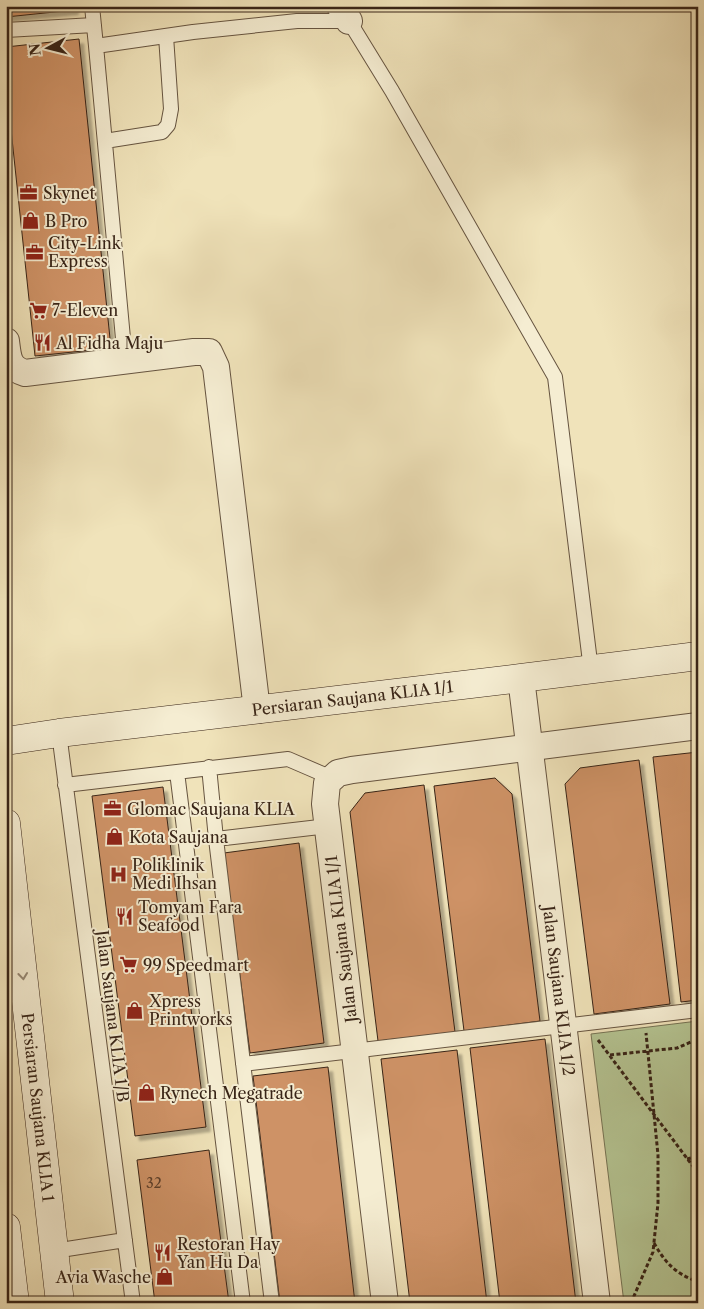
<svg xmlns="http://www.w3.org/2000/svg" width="704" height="1309" viewBox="0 0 704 1309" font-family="'Libre Caslon Text',serif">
	<defs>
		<filter id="shadow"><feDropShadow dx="4.5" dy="4.5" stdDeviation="1" flood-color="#0004"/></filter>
	</defs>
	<rect width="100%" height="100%" fill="#f0e3ba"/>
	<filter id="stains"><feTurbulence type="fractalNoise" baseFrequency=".004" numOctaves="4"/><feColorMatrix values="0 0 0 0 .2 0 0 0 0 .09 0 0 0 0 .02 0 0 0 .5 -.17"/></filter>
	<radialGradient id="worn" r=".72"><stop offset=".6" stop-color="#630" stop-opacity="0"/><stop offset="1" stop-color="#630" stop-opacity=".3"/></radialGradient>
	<path fill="#b5c593" stroke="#767455" d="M698 1021V1303H624L591 1034Z"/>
	<path fill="#ce9266" stroke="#382417" filter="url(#shadow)" d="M6 6H74V10L6 17Z
		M79 39 111 348 35 356 6 82V47Z
		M698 752V1000L681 1002 653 757Z
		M639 760 670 1004 594 1014 565 784 580 768Z
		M495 778 512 794 540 1021 464 1031 434 786Z
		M424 785 455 1032 378 1041 350 812 365 793Z
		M163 787 206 1127 135 1136 92 796Z
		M299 843 324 1043 250 1053 224 853Z
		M545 1039 576 1303H500L470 1048Z
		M457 1050 487 1303H410L381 1059Z
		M328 1067 355 1303H280L253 1076Z
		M209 1150 229 1303H155L137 1160Z"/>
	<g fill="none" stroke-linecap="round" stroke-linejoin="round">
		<defs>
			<path id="lane" d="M92 6 96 46
				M6 30 94 25
				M105 141 162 132 168 125 171 109 166 36
				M125 360 96 46 193 32 297 21H349L392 91 555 377 591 670
				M59 733 133 1303
				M209 767 216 839 272 1303
				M177 772 243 1303
				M65 785 288 759 332 778
				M216 839 328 826
				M243 1064 698 1010
				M54 1251 125 1240"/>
			<g id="street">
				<path d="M340 6 349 21"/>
				<path d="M6 341C8 357 8 368 25 373L194 352H209L216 367 257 710"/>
				<path id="s1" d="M521 678 597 1303"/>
				<path d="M385 1303 325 804 327 783 338 773 352 770 698 726"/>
			</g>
			<g id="secondary">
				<path id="s2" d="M6 741 59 733 521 678 698 656"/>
				<path id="s3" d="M6 823 60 1303"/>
				<path d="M6 1227 15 1303"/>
			</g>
		</defs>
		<use href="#lane" stroke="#665440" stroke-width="16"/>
		<use href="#street" stroke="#665440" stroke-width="28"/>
		<use href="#secondary" stroke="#382417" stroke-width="29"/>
		<path stroke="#382417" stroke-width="3" stroke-dasharray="4 2.5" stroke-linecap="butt" d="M598 1040 698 1173
			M610 1055 677 1048 698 1039
			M687 1159 698 1156
			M654 1243C666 1264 675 1273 698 1282
			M631 1303 653 1252 658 1203V1155L646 1033"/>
		<use href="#lane" stroke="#f5edd2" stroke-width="14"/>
		<use href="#street" stroke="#f5edd2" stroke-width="26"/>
		<use href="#secondary" stroke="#f5edd2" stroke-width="28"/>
	</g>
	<defs><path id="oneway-chevron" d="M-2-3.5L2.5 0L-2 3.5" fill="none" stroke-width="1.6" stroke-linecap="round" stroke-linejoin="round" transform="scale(1.25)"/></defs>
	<use stroke="#968874" href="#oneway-chevron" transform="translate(23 976) rotate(84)"/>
	<defs>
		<symbol id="office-bare" viewBox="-9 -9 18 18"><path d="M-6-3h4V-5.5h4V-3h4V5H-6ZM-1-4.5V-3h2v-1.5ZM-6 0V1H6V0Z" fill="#8f2418" stroke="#f5edd2" stroke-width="2.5" paint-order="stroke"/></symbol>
		<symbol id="shop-bare" viewBox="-9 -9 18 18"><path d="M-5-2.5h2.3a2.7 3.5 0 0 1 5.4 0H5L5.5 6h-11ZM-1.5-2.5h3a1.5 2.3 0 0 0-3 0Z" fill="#8f2418" stroke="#f5edd2" stroke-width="2.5" paint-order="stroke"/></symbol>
		<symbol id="supermarket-bare" viewBox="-9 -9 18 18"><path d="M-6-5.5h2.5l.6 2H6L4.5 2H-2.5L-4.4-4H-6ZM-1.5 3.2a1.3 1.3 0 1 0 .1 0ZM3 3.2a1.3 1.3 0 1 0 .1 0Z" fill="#8f2418" stroke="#f5edd2" stroke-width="2.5" paint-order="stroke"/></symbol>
		<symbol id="restaurant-bare" viewBox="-9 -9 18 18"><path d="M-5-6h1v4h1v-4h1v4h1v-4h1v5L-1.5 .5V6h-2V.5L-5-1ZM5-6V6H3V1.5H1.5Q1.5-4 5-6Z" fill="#8f2418" stroke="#f5edd2" stroke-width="2.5" paint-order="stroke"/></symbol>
		<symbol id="hospital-bare" viewBox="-9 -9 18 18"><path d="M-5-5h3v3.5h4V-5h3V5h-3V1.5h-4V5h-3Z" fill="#8f2418" stroke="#f5edd2" stroke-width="2.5" paint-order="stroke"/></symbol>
	</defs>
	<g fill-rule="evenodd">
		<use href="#office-bare" x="16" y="180" width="25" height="25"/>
		<use href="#shop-bare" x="18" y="208" width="25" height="25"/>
		<use href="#office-bare" x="22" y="240" width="25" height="25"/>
		<use href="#supermarket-bare" x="26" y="298" width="25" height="25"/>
		<use href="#restaurant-bare" x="30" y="330" width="25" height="25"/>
		<use href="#office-bare" x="100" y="796" width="25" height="25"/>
		<use href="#shop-bare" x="102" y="824" width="25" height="25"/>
		<use href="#hospital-bare" x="106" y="862" width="25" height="25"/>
		<use href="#restaurant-bare" x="112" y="904" width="25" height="25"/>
		<use href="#supermarket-bare" x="116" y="952" width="25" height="25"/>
		<use href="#shop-bare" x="122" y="998" width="25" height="25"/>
		<use href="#shop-bare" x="134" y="1080" width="25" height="25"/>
		<use href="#restaurant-bare" x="150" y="1240" width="25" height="25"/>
		<use href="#shop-bare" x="152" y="1264" width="25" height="25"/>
	</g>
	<g text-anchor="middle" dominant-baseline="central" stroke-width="4" stroke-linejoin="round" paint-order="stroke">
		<g font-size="14" fill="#5e402b">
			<text x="154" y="1183">32</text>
		</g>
		<g font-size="16" fill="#382417" stroke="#f5edd2" text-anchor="start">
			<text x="43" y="193">Skynet</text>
			<text x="45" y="221">B Pro</text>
			<text x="48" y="243">City-Link<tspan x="48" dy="18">Express</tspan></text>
			<text x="52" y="310">7-Eleven</text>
			<text x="56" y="343">Al Fidha Maju</text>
			<text x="127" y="809">Glomac Saujana KLIA</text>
			<text x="129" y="837">Kota Saujana</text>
			<text x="132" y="865">Poliklinik<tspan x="132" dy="18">Medi Ihsan</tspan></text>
			<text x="138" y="907">Tomyam Fara<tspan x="138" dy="18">Seafood</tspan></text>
			<text x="143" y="965">99 Speedmart</text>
			<text x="149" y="1001">Xpress<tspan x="149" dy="18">Printworks</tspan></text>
			<text x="160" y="1093">Rynech Megatrade</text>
			<text x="177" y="1244">Restoran Hay<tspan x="177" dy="18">Yan Hu Da</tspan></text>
			<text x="151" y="1277" text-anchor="end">Avia Wasche</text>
		</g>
		<g font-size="16" fill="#382417" stroke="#f5edd2">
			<text stroke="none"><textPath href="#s2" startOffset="349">Persiaran Saujana KLIA 1/1</textPath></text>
			<text transform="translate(341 939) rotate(-97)">Jalan Saujana KLIA 1/1</text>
			<text stroke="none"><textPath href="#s1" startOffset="315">Jalan Saujana KLIA 1/2</textPath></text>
			<text transform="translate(113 1016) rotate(83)">Jalan Saujana KLIA 1/B</text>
			<text stroke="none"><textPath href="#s3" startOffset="286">Persiaran Saujana KLIA 1</textPath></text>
		</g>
	</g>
	<rect width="704" height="1309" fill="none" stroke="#f0e3ba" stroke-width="25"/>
	<rect x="8" y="8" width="689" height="1294" fill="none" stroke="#382417" stroke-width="2.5"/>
	<rect x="12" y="12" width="679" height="1284" fill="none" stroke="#382417"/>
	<g transform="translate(48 48) rotate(263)" stroke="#f5edd2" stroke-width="4" paint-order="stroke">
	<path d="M0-4L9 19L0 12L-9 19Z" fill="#382417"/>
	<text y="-8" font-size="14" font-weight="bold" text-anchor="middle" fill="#382417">N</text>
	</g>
	<rect width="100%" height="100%" filter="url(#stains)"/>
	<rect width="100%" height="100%" fill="url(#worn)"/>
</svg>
